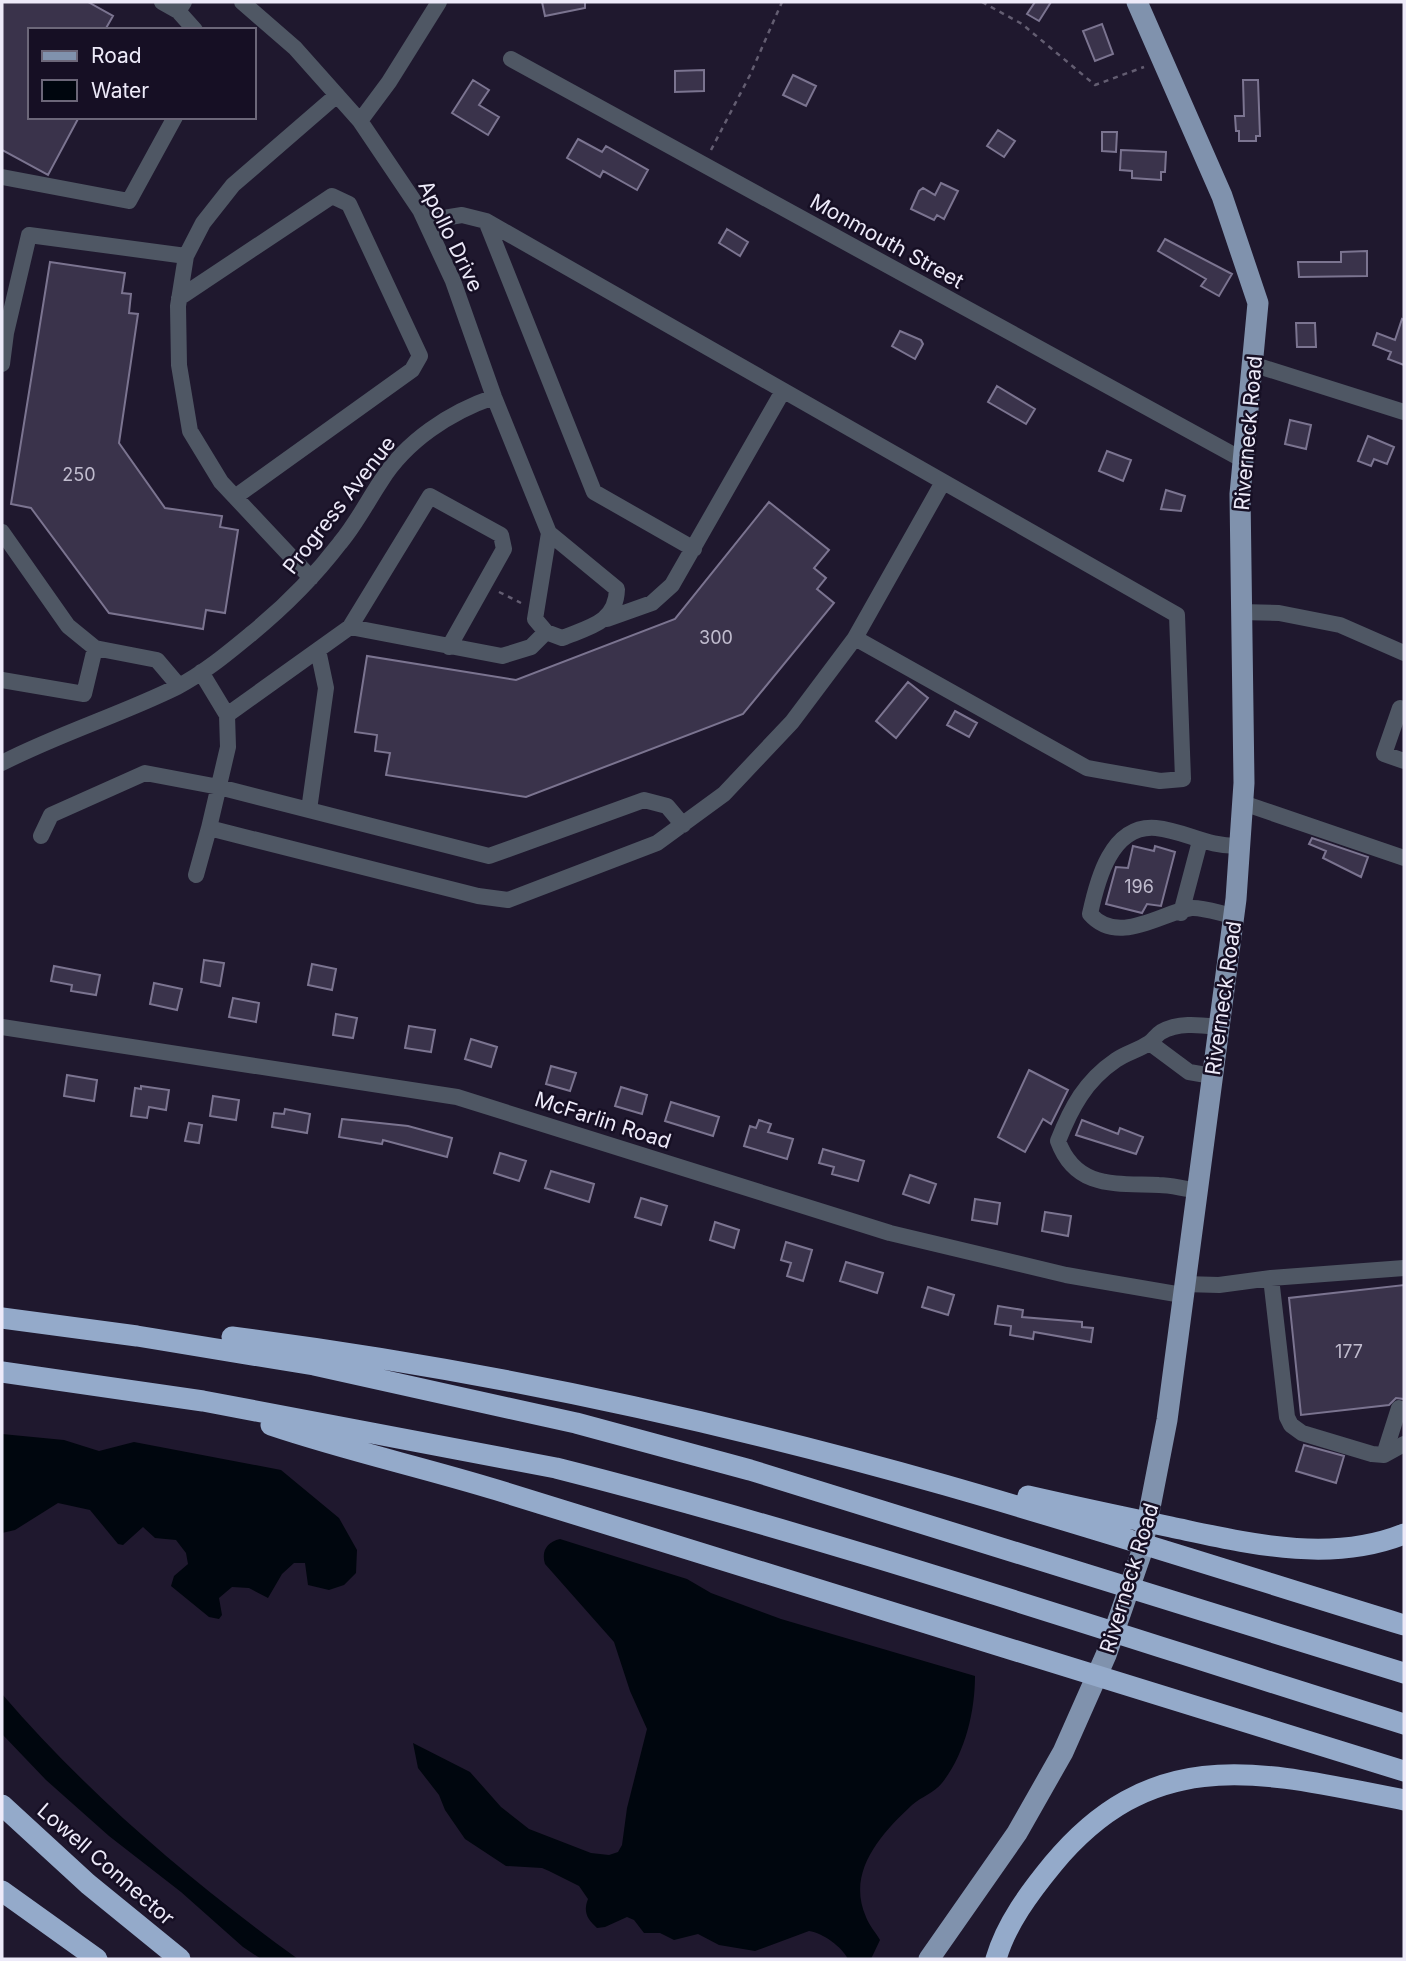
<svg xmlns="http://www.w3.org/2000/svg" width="1406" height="1961" viewBox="0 0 1406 1961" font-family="Inter,sans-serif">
	<rect width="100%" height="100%" fill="#1f182e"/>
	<path fill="#00060e" d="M2 1434 64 1440 99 1451 134 1442 281 1470 339 1518 357 1550 356 1573 344 1585 329 1590 308 1585 305 1563H294L282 1574 268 1598 249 1588 232 1587 219 1598 222 1615 219 1619 209 1617 171 1586 174 1576 188 1564 186 1553 176 1540 155 1538 143 1527 123 1545 118 1544 90 1510 58 1503 15 1530 2 1533Z
		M560 1539 687 1579 711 1593 781 1619 975 1676C975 1712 965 1754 942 1783 934 1793 921 1797 912 1805 881 1834 846 1872 866 1917 869 1925 876 1933 880 1940L871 1959H848C842 1947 823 1933 809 1931L755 1951 719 1945 698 1934 674 1940 660 1933H644L634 1920 627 1917 605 1927 597 1928C587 1919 583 1912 588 1899L579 1886 549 1871 542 1868 506 1866 465 1839 445 1810 439 1795 418 1768 413 1743 470 1772 501 1807 529 1829 591 1853 609 1855 618 1852 622 1845 627 1808 647 1729 630 1691 614 1642 545 1564C541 1551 547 1542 560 1539Z
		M2 1694C89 1795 190 1881 298 1959H261L243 1947 181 1892 109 1836 46 1780 2 1734Z"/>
	<path fill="#3a334b" stroke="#7b7490" stroke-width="2" d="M2 2H88L113 16 105 30H30V117H79L48 175 2 150Z
		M542 2H585V8L545 16Z
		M1035 2H1051L1039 21 1027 14Z
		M1102 24 1113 54 1095 61 1083 31Z
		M704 70V91L675 92V71Z
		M793 75 816 86 806 106 783 95Z
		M473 80 489 90 479 105 499 117 488 135 452 113Z
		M1243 80H1258L1260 136H1256V141H1239V131H1236L1235 116H1244Z
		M998 130 1015 141 1004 157 987 146Z
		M1102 132H1117L1116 152 1102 151Z
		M578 139 602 152 606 146 648 170 637 190 603 171 600 177 567 158Z
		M1121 150 1166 152 1165 172H1161V180L1132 178V171L1120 170Z
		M941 183 958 191 944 219 937 215 934 220 911 209 919 191 923 188 935 195Z
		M727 229 748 242 740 256 719 243Z
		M1165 239 1232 274 1219 296 1201 286 1206 279 1158 251Z
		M1367 251V276L1299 277 1298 262H1341V252Z
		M50 262 125 273 122 293 131 294 129 313 138 314 119 443 165 508 222 516 220 527 238 530 225 613 206 610 203 629 109 613 31 508 11 504Z
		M1402 319 1404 320V365L1388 359 1391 352 1373 345 1377 333 1395 340Z
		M1296 323H1315L1316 347H1297Z
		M900 331 921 340 923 344 915 359 892 346Z
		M997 386 1035 409 1026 424 988 402Z
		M1290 420 1311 425 1306 449 1285 444Z
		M1368 436 1394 447 1387 464 1374 459 1371 466 1358 461Z
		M1107 451 1131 460 1123 481 1099 471Z
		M1166 490 1185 496 1181 511 1161 509Z
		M769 502 829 550 814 568 826 578 817 589 834 603 743 714 526 797 386 775 390 753 375 751 377 735 355 732 367 656 516 680 675 619Z
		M908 682 928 698 896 738 876 721Z
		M955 711 977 723 969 737 947 725Z
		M1312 838 1368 857 1361 877 1323 858 1326 851 1309 844Z
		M1133 846 1154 851 1155 846 1175 852 1161 906 1147 904 1142 913 1106 904 1116 867 1128 868Z
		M204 960 224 963 220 986 201 982Z
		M312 964 336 969 332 990 308 985Z
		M54 966 100 975 96 995 71 991 72 985 51 981Z
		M154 983 182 989 177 1010 150 1004Z
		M233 998 259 1003 256 1022 229 1017Z
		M336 1014 357 1018 353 1038 333 1035Z
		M409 1026 435 1030 431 1052 405 1048Z
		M471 1039 497 1047 491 1067 465 1059Z
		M551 1066 576 1073 570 1091 546 1084Z
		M1029 1070 1068 1090 1051 1124 1043 1119 1025 1152 998 1137Z
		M67 1075 97 1080 94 1101 64 1096Z
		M141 1086 169 1090 166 1110 149 1107 147 1118 131 1116 135 1088 141 1089Z
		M621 1087 647 1095 642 1114 615 1106Z
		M213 1096 239 1100 236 1120 210 1116Z
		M671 1102 719 1117 713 1136 665 1121Z
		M285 1109 310 1114 307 1133 272 1127 274 1113 284 1114Z
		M342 1119 408 1126 452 1138 447 1157 383 1140 382 1144 339 1137Z
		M759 1120 771 1124 768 1132 793 1139 787 1159 744 1146 750 1126 756 1128Z
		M1082 1120 1118 1134 1120 1128 1143 1137 1136 1154 1076 1135Z
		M189 1123 202 1125 199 1143 185 1141Z
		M823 1149 864 1161 858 1181 832 1174 834 1167 819 1163Z
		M500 1153 526 1161 519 1181 494 1173Z
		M551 1171 594 1184 589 1202 545 1188Z
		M910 1175 936 1184 929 1203 903 1194Z
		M641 1198 667 1206 661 1225 635 1217Z
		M975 1199 1000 1203 997 1224 972 1220Z
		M1045 1212 1071 1216 1068 1236 1042 1231Z
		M715 1222 739 1230 734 1248 710 1240Z
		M786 1242 812 1250 803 1281 787 1276 791 1263 781 1260Z
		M846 1262 883 1273 877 1293 840 1281Z
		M1404 1285V1399L1396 1398 1389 1405 1301 1415 1289 1298Z
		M928 1287 954 1295 948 1315 922 1307Z
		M998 1306 1023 1310 1022 1317 1082 1322V1327L1093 1328 1091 1342 1034 1332 1033 1339 1010 1335 1011 1326 995 1324Z
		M1304 1445 1344 1456 1336 1483 1296 1471Z"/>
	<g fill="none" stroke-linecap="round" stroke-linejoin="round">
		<path stroke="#635d71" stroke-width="2.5" stroke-dasharray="5 5" stroke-linecap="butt" d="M982 2 1022 24 1095 85 1144 67
			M711 150 750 75 782 2
			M499 592 521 603"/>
		<path stroke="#4f5764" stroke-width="16" d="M162 2 178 11 184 2
			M242 2 295 48 360 121 420 210 453 281 494 397 549 533 617 589C616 623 589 627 562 638L546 632 535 619 549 533
			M178 11 195 30
			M511 59 1243 460
			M360 121 389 82 439 2
			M2 177 129 201 175 117
			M486 221 594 492 694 549
			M179 298 332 196 349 204 420 356 412 370 235 497
			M2 332 6 333 29 235 186 256
			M2 364 6 333
			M1255 365 1404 412
			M2 532 68 626 95 648
			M311 578 221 482 190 431 179 365 178 306 186 256 203 223 233 185 337 95
			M1240 612 1279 613 1340 625 1404 653
			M607 619 652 603 672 585 783 391
			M350 627 502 656 531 647 546 632
			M855 638 943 482
			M201 672 227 715 228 747 209 828 478 896 508 900 657 843 724 794 792 722 855 638 1087 768 1160 781 1183 779 1177 615 486 221 462 215 425 221
			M2 680 84 694 95 648 157 660 179 686
			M1404 710 1400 708 1384 754 1404 761
			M227 715 350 627 430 496 501 535 504 549 449 647
			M2 763C58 734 120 715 177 687 204 673 228 653 251 634 284 607 314 577 340 543 356 524 367 502 381 481 406 441 450 412 494 397
			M1243 803 1404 858
			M309 810 326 688 318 650
			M41 836 51 815 145 773 219 787 489 856 644 800 667 806 683 825
			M196 875 209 828
			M1181 913 1200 841
			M1234 916C1222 914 1203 907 1191 908 1161 913 1118 946 1090 914 1097 881 1111 824 1156 828 1186 831 1206 847 1240 846
			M2 1027 457 1097 890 1233 1066 1275 1182 1295
			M1150 1043 1189 1072 1212 1076
			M1197 1190C1184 1189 1171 1185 1159 1185 1117 1183 1076 1190 1058 1141 1071 1108 1085 1081 1116 1060 1126 1053 1139 1050 1149 1043 1154 1040 1156 1035 1161 1032 1179 1022 1200 1025 1219 1027
			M1271 1278 1287 1417 1291 1425 1302 1433 1372 1454 1384 1455 1404 1444
			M1184 1284 1219 1285 1271 1278 1404 1268
			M1384 1455 1399 1408"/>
		<path stroke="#8092ad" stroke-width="21" d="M929 1959 1017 1833 1063 1752 1106 1655 1141 1554 1167 1420 1236 899 1244 783 1240 494 1258 303 1222 196 1137 2"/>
		<path stroke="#94aaca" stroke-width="21" d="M2 1318 137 1336 314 1365 576 1423 750 1470 1404 1673
			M232 1337C469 1367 716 1420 945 1485 1099 1529 1251 1578 1404 1625
			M2 1372 203 1401 556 1468C841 1540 1124 1637 1404 1724
			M271 1425C345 1450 422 1467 497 1490L1404 1771
			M1028 1496C1076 1507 1123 1517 1171 1527 1247 1543 1329 1564 1404 1534
			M2 1805 88 1884 180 1959
			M2 1891 97 1959
			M996 1959C1006 1924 1030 1892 1053 1864 1156 1740 1266 1773 1404 1800"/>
	</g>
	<g text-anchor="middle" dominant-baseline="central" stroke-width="5" stroke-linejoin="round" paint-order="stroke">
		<g font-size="18" fill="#c0bcce">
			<text x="79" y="474">250</text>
			<text x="716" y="637">300</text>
			<text x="1139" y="886">196</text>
			<text x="1349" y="1351">177</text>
		</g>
		<g font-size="21" fill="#edeaf9" stroke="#160f24">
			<text transform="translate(451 236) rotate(64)">Apollo Drive</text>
			<text transform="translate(887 241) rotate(29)">Monmouth Street</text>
			<text transform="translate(1248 433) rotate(-85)">Riverneck Road</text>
			<text transform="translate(339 505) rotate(-52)">Progress Avenue</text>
			<text transform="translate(1223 998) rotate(-82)">Riverneck Road</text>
			<text transform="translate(603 1120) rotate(18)">McFarlin Road</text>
			<text transform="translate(1129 1578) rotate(-73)">Riverneck Road</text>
			<text transform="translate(106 1864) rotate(41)">Lowell Connector</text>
		</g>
	</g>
	<rect width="1406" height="1961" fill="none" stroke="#edeaf9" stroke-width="7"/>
	<rect x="28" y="28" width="228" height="91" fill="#160f24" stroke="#6c6779" stroke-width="2"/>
	<rect x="42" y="51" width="35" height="10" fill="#8092ad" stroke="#6c6779" stroke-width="2"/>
	<text x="91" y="63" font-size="21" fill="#edeaf9">Road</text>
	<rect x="42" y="80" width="35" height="21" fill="#00060e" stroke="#6c6779" stroke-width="2"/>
	<text x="91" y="98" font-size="21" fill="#edeaf9">Water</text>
</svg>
